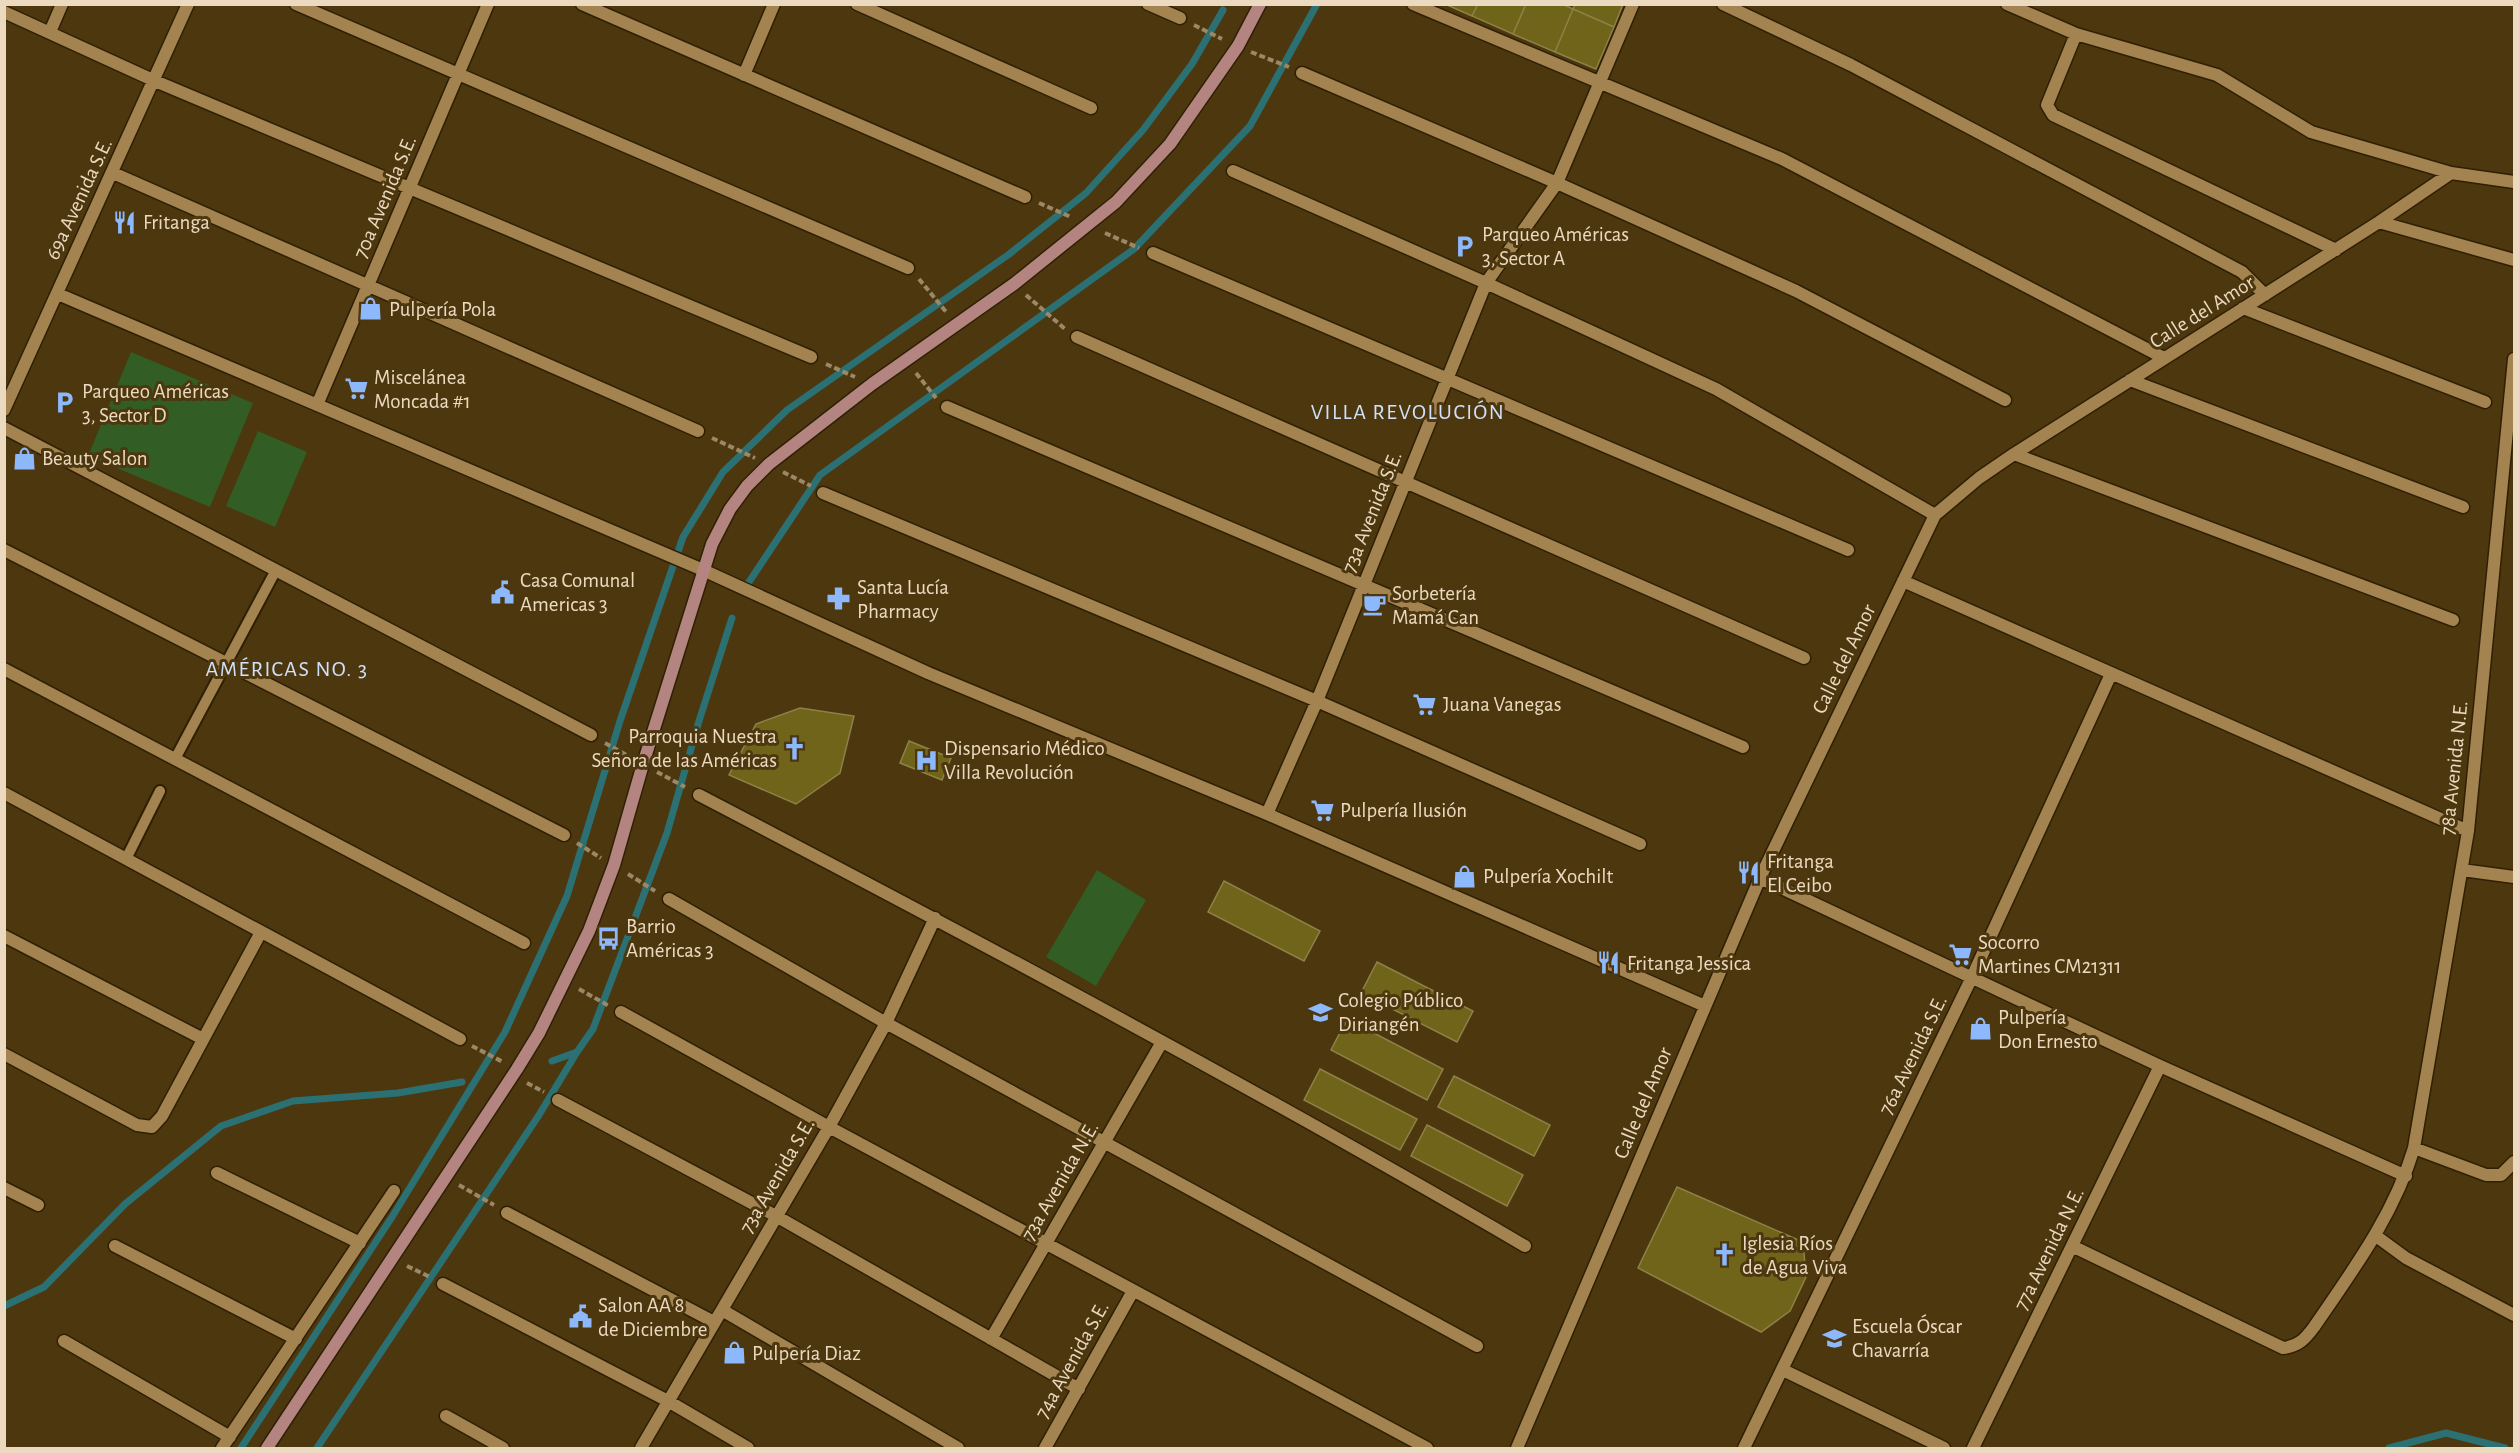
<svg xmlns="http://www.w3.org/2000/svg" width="2519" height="1453" viewBox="0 0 2519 1453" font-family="'Alegreya Sans',sans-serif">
	<rect width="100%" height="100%" fill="#4d370f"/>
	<path fill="#325d24" d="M131 352 253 403 210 507 88 456Z
		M258 431 307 452 275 527 226 506Z
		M1097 870 1146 900 1096 986 1046 957Z"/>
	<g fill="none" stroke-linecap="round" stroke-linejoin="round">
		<path stroke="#2b7073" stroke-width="7" d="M745 588 820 475 1134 249 1250 126 1317 4
			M552 1061 577 1052 593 1029 667 833 699 721 732 618
			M4 1306 44 1287 125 1204 221 1126 293 1101 398 1093 462 1082
			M241 1448 392 1217 505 1032 567 896 620 721 683 537 723 472 787 410 1008 255 1086 193 1143 130 1192 64 1223 10
			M317 1448 539 1115 577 1052
			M2389 1448 2446 1433 2505 1448"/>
	</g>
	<path fill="#70631a" stroke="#8d8248" stroke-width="1.5" d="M1445 4H1478L1472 16Z
		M1478 4H1526L1513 34 1472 16Z
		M1526 4H1562L1573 9 1555 52 1513 34Z
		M1575 4H1623L1614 27 1573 9Z
		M1573 9 1614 27 1596 69 1555 52Z
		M800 708 854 716 840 773 796 804 729 775 756 724Z
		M909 741 951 758 942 780 900 763Z
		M1224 881 1320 931 1304 961 1208 912Z
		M1377 962 1473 1011 1457 1042 1361 993Z
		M1347 1019 1443 1069 1427 1100 1331 1050Z
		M1320 1069 1417 1119 1400 1150 1304 1100Z
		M1454 1076 1550 1125 1534 1156 1438 1107Z
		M1427 1125 1523 1175 1507 1206 1411 1156Z
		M1677 1187 1803 1242 1806 1277 1790 1311 1761 1332 1638 1268Z"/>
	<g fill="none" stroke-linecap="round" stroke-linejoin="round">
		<defs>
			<path id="lane" d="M175 759 276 570
				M126 859 160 791"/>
			<path id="street" d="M296 4 908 268
				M582 4 1025 197
				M857 4 1091 108
				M1148 4 1180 18
				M1413 4 1782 159 2164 358
				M1723 4 1851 65 2242 272 2265 295
				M2007 4 2076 34 2217 75 2311 132 2451 173
				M4 12 155 81 811 357
				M50 32 62 4
				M2076 34 2047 105 2053 115 2336 250
				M1302 73 1557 183 1796 291 2005 400
				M744 75 774 4
				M1233 171 1486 283 1716 389 1935 515
				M113 173 698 431
				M2379 222 2514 260
				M1153 253 1848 550
				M58 294 703 570 928 673 1267 814 1705 1006
				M2243 308 2485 402
				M1077 337 1804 658
				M2130 380 2463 507
				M317 405 488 4
				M947 407 1743 747
				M4 410 188 4
				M4 428 591 735
				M2014 454 2453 620
				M823 493 1317 701 1640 844
				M4 550 564 835
				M1903 581 2468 831
				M4 669 524 943
				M4 793 460 1039
				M699 795C977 940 1254 1088 1525 1246
				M1267 814 1317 701 1486 283 1557 183 1633 4
				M2462 870 2514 877
				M1760 878 2160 1066 2406 1176
				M669 899 886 1023 1477 1346
				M4 936 203 1039
				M621 1012 829 1127 1427 1448
				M4 1054 137 1125 152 1127 162 1116 261 932
				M558 1100 776 1216 1079 1389
				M2414 1148 2486 1175H2501L2514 1162
				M217 1173 360 1243
				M4 1188 38 1205
				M507 1213 714 1322
				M2376 1236 2406 1258 2514 1315
				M115 1246 296 1339
				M2072 1246 2283 1348C2299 1346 2305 1339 2314 1327 2353 1270 2394 1215 2414 1148L2468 831 2514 359
				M443 1284 668 1401 748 1448
				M722 1310 958 1448
				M991 1339 1162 1042
				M64 1341 230 1437
				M1783 1370 1944 1448
				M446 1416 503 1448
				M222 1448 394 1191
				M641 1448 829 1127 886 1023 935 918
				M1045 1448 1133 1291
				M1517 1448 1760 878 1935 515 1979 478 2014 454 2379 222 2451 173 2514 182
				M1744 1448 1972 977 2111 674
				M1973 1448 2160 1066"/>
			<path id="secondary" d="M267 1448 517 1069 539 1033 589 931 614 865 643 764 712 544 730 509 747 486 769 464 872 384 1014 284 1116 202 1170 144 1238 46 1260 4"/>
		</defs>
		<use href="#lane" stroke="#2f2004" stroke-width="14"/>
		<use href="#street" stroke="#2f2004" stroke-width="15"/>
		<use href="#secondary" stroke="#2f2004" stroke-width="15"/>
		<path stroke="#9b8867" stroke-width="4" stroke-dasharray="6 3" stroke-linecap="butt" d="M1194 25 1222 39
			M1251 52 1289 67
			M1039 203 1071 217
			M1105 233 1139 248
			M919 279 947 313
			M1026 295 1065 329
			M826 364 855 377
			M916 373 936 398
			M712 438 755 458
			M783 472 811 486
			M605 743 630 757
			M657 772 685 787
			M577 843 601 858
			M628 874 655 891
			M579 989 609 1006
			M472 1046 503 1062
			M527 1083 544 1092
			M459 1185 494 1205
			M407 1266 430 1277"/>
		<use href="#lane" stroke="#a38350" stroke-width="10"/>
		<use href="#street" stroke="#a38350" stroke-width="12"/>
		<use href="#secondary" stroke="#b48481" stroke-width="12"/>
	</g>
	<defs>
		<symbol id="restaurant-bare" viewBox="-9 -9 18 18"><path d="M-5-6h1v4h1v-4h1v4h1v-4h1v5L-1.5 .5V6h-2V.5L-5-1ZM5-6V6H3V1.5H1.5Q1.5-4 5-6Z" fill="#8db9fc" stroke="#4d370f" stroke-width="2.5" paint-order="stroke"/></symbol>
		<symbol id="parking-bare" viewBox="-9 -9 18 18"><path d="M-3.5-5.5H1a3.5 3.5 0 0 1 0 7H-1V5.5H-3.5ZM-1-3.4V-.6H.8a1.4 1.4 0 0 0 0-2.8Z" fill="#8db9fc" stroke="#4d370f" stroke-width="2.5" paint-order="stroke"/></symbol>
		<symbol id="shop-bare" viewBox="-9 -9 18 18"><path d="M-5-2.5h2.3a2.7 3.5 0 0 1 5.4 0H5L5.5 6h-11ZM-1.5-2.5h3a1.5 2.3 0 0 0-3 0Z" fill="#8db9fc" stroke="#4d370f" stroke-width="2.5" paint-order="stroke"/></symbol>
		<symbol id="supermarket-bare" viewBox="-9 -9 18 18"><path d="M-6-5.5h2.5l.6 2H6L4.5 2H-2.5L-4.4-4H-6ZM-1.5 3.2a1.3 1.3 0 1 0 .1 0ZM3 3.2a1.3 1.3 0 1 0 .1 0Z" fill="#8db9fc" stroke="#4d370f" stroke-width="2.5" paint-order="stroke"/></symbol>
		<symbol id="civic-bare" viewBox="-9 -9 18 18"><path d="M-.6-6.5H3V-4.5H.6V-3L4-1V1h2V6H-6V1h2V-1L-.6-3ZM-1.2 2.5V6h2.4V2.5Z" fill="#8db9fc" stroke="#4d370f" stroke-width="2.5" paint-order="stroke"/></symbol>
		<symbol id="pharmacy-bare" viewBox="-9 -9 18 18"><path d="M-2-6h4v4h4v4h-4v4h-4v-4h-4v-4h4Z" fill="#8db9fc" stroke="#4d370f" stroke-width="2.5" paint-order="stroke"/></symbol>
		<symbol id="cafe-bare" viewBox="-9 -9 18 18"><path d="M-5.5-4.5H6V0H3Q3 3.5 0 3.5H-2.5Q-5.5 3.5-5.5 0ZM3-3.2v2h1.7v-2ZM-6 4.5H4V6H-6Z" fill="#8db9fc" stroke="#4d370f" stroke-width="2.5" paint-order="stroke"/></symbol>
		<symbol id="church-bare" viewBox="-9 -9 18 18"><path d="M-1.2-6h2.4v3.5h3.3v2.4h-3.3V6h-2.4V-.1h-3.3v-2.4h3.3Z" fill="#8db9fc" stroke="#4d370f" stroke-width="2.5" paint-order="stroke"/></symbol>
		<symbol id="hospital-bare" viewBox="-9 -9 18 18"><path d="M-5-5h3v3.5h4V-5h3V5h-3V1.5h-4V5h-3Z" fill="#8db9fc" stroke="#4d370f" stroke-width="2.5" paint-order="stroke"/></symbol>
		<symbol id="bus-bare" viewBox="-9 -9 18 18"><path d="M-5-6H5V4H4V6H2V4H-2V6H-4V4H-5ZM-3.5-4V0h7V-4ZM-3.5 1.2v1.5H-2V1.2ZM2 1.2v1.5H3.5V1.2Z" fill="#8db9fc" stroke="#4d370f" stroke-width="2.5" paint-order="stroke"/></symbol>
		<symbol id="school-bare" viewBox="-9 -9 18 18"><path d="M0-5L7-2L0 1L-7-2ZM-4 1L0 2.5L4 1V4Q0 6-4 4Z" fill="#8db9fc" stroke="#4d370f" stroke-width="2.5" paint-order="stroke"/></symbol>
	</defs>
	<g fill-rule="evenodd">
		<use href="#restaurant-bare" x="108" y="206" width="33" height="33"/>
		<use href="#parking-bare" x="1448" y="230" width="33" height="33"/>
		<use href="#shop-bare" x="354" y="292" width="33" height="33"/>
		<use href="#supermarket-bare" x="340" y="372" width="33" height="33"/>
		<use href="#parking-bare" x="48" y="386" width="33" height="33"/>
		<use href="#shop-bare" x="8" y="442" width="33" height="33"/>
		<use href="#civic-bare" x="486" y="576" width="33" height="33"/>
		<use href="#pharmacy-bare" x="822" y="582" width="33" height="33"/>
		<use href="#cafe-bare" x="1358" y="588" width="33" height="33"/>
		<use href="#supermarket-bare" x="1408" y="688" width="33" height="33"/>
		<use href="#church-bare" x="778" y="732" width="33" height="33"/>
		<use href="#hospital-bare" x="910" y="744" width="33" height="33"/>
		<use href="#supermarket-bare" x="1306" y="794" width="33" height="33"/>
		<use href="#restaurant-bare" x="1732" y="856" width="33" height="33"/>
		<use href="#shop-bare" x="1448" y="860" width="33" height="33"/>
		<use href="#bus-bare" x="592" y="922" width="33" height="33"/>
		<use href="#supermarket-bare" x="1944" y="938" width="33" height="33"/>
		<use href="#restaurant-bare" x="1592" y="946" width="33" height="33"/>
		<use href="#school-bare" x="1304" y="996" width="33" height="33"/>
		<use href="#shop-bare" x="1964" y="1012" width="33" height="33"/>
		<use href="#church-bare" x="1708" y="1238" width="33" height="33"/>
		<use href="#civic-bare" x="564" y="1300" width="33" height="33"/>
		<use href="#school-bare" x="1818" y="1322" width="33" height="33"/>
		<use href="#shop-bare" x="718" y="1336" width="33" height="33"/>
	</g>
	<g text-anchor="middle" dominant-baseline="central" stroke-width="6" stroke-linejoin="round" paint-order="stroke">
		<g font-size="21" fill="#ebdac0" stroke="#4d370f">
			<text transform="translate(385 197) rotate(-67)">70a Avenida S.E.</text>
			<text transform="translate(79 199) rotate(-65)">69a Avenida S.E.</text>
			<text transform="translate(2202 312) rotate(-32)">Calle del Amor</text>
			<text transform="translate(1372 512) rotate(-68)">73a Avenida S.E.</text>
			<text transform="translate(1844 659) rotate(-64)">Calle del Amor</text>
			<text transform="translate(2454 768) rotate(-84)">78a Avenida N.E.</text>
			<text transform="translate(1913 1055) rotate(-64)">76a Avenida S.E.</text>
			<text transform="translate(1643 1103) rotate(-67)">Calle del Amor</text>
			<text transform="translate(777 1176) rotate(-60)">73a Avenida S.E.</text>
			<text transform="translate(1060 1181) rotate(-60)">73a Avenida N.E.</text>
			<text transform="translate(2049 1249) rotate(-64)">77a Avenida N.E.</text>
			<text transform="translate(1072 1360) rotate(-61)">74a Avenida S.E.</text>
		</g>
		<g font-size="21" fill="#ebdac0" stroke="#4d370f" text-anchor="start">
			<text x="143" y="222">Fritanga</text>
			<text x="1482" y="234">Parqueo Américas<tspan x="1482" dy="24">3, Sector A</tspan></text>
			<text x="389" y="309">Pulpería Pola</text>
			<text x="374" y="377">Miscelánea<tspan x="374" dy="24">Moncada #1</tspan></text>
			<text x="82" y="391">Parqueo Américas<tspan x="82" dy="24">3, Sector D</tspan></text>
			<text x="42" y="458">Beauty Salon</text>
			<text x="520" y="580">Casa Comunal<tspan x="520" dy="24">Americas 3</tspan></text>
			<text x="857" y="587">Santa Lucía<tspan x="857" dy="24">Pharmacy</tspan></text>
			<text x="1392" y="593">Sorbetería<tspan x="1392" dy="24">Mamá Can</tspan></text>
			<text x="1443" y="704">Juana Vanegas</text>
			<text x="777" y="736" text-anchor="end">Parroquia Nuestra<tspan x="777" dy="24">Señora de las Américas</tspan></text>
			<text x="944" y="748">Dispensario Médico<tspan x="944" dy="24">Villa Revolución</tspan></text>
			<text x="1340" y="810">Pulpería Ilusión</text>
			<text x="1767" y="861">Fritanga<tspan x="1767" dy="24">El Ceibo</tspan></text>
			<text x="1483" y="876">Pulpería Xochilt</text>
			<text x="626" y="926">Barrio<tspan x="626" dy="24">Américas 3</tspan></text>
			<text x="1978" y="942">Socorro<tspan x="1978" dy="24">Martines CM21311</tspan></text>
			<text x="1627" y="963">Fritanga Jessica</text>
			<text x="1338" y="1000">Colegio Público<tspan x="1338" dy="24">Diriangén</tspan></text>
			<text x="1998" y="1017">Pulpería<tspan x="1998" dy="24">Don Ernesto</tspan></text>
			<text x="1742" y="1243">Iglesia Ríos<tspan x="1742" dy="24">de Agua Viva</tspan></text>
			<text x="598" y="1305">Salon AA 8<tspan x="598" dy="24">de Diciembre</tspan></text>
			<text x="1852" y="1326">Escuela Óscar<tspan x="1852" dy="24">Chavarría</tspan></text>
			<text x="752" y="1353">Pulpería Diaz</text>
		</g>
		<g font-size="22" letter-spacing="1.5" fill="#d0e2fb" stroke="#4d370f">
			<text x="1408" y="412">VILLA REVOLUCIÓN</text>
			<text x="287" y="669">AMÉRICAS NO. 3</text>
		</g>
	</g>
	<rect width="2519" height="1453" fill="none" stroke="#ebdac0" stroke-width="12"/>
</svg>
